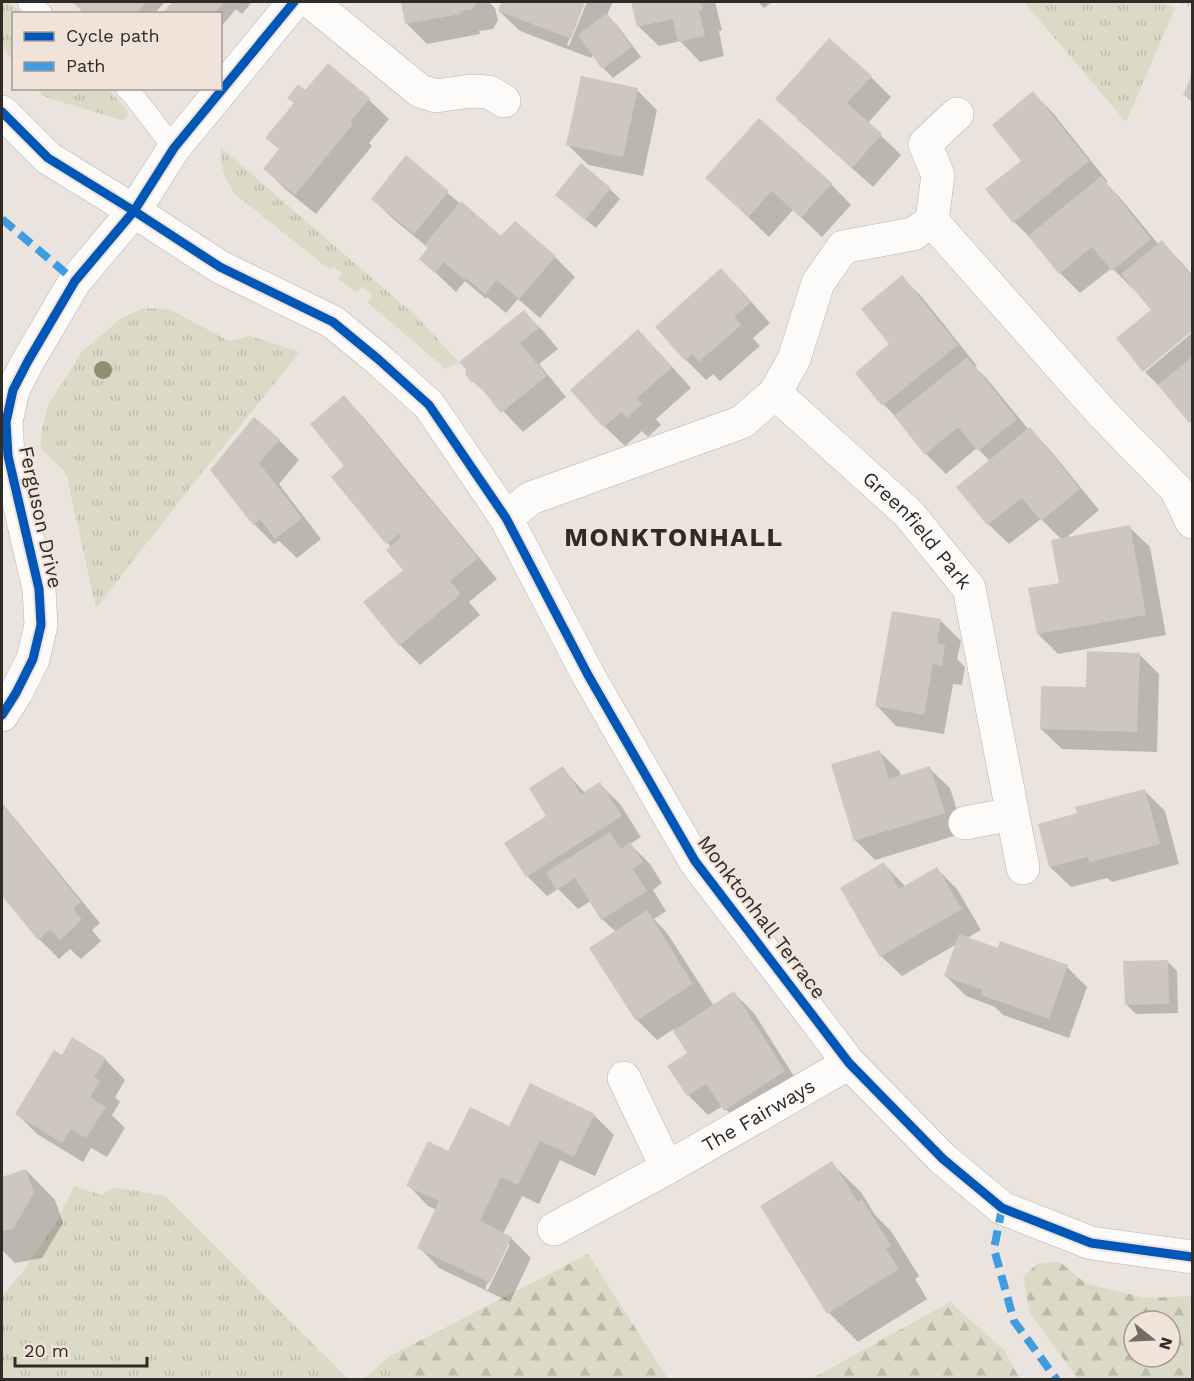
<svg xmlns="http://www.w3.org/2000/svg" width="1194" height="1381" viewBox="0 0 1194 1381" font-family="'Work Sans',sans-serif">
	<defs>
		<pattern id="grass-tufts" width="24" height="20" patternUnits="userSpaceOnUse" patternTransform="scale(1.5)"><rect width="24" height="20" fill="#dadac7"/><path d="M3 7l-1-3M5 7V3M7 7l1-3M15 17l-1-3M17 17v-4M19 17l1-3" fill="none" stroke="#bbbbab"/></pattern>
		<pattern id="forest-firs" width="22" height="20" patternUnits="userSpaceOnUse" patternTransform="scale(1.5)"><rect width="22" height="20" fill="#dadac7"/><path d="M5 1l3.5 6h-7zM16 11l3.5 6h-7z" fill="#bbbbab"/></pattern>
	</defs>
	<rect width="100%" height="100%" fill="#ebe4de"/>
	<path fill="url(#grass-tufts)" d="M2 2H8L22 13 14 14 13 62 2 46Z
		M1024 2H1161L1175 8 1126 122Z
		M36 89H108L128 111 127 117 122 120 45 97Z
		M220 147 418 318 459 362 446 369 368 303 372 294 363 288 356 292 338 279 342 273 333 267 330 270 236 195C224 178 221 168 220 147Z
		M143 308 169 309 229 341 250 336 300 352 197 479 96 608 66 473 41 448V435L48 405 81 353 120 319Z
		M74 1186 101 1195 114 1187 165 1196 348 1379H2V1296L23 1271 55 1225Z
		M390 1356 414 1379 363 1380Z"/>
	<path fill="url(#forest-firs)" fill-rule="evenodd" d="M588 1254 668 1379H414L390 1356Z
		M1060 1262 1085 1283 1145 1298 1192 1296V1379H1078L1030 1313 1023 1277 1038 1263ZM1134 1321H1170V1357H1134Z
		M950 1302 1004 1350 1020 1379H811Z"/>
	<path fill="#0003" fill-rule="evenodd" d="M73 2H165L154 14H86Z
		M173 2H252L242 14 236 9 220 28V14H164Z
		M402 2H489L495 8 498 20 493 29 479 31 480 34 427 44 406 23Z
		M503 2H583L567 45 569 46 587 2H613L607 15 617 25 641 57 613 78 603 68 593 54 591 58 520 31 499 11Z
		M633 2H715L722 30 719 31 724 56 700 62 680 41 659 46 638 26Z
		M758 2H772L764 8Z
		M871 77 891 97 868 123 901 155 873 187 797 119Z
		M1192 78V102L1185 95Z
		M637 90 657 110 643 176 588 165 568 145Z
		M305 92 368 99 389 119 369 143 372 146 316 214 285 189 265 169 280 150 267 138 295 104 289 98Z
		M1033 93 1053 113 1108 182 1106 183 1121 199 1159 245 1162 242 1182 263 1192 275V329L1144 369 1153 310 1135 289 1134 290 1112 268 1080 293 1060 273 1035 242 1014 222Z
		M760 120 831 184 851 205 822 237 793 210 769 237 707 178Z
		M406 158 501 238 555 257 575 277 540 318 518 299 506 313 487 297 486 299 465 281 456 292 421 259 430 249 393 219 373 199Z
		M610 189 620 199 596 228 567 205Z
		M721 270 741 290 770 323 753 338 760 346 720 381 713 374 706 380 686 360Z
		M902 277 922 297 977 366 975 367 987 379 1029 430 1030 429 1050 450 1099 510 1065 539 1129 527 1150 547 1166 635 1058 654 1038 634 1061 584V539L1041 519 1009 544 988 524 959 487 990 461 977 448 946 474 926 454 900 421 884 405 857 373 892 345Z
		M524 312 544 332 558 349 539 364 566 397 523 432 495 402 473 381Z
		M1192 333V424L1164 391 1145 372Z
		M658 351 691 388 656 419 661 425 648 437 642 431 625 446 604 426 572 390Z
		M344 397 364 418 497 579 469 602 480 615 420 665 400 645 405 570 391 547 333 477 346 466Z
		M279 440 299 460 279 484 321 539 297 558 279 541 274 544 254 524 212 470Z
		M941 621 961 641 957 659 965 667 962 685 953 684 944 734 896 726 876 705Z
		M1139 654 1159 674 1157 752 1062 749 1041 729 1087 689Z
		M879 751 900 772 901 777 929 768 950 788 964 833 875 860 855 840Z
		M562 768 585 793 600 784 620 804 641 837 630 844 650 864 662 883 653 890 666 911 654 919 667 933 714 1006 734 993 754 1013 804 1092 745 1130 723 1106 708 1115 688 1095 689 1054 674 1029 657 1040 637 1020 616 932 602 919 591 901 578 909 558 889 547 896 527 876 549 816Z
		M1145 791 1165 811 1179 864 1112 882 1107 878 1071 887 1050 867 1079 814Z
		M2 803 100 923 92 930 101 941 81 959 70 949 59 959 39 939 2 894Z
		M884 864 906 887 937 869 957 889 981 930 967 938 999 949 1067 967 1087 987 1069 1038 1003 1015 995 1007 966 996 946 976 957 944 902 976 881 956Z
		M1167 961 1177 971 1178 1013 1136 1014 1126 1004Z
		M105 1059 125 1080 115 1097 120 1102 112 1115 125 1128 107 1157 91 1148 83 1162 37 1134 17 1114Z
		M594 1115 614 1135 595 1176 560 1160 539 1204 522 1196 503 1234 511 1238 531 1258 510 1302 439 1268 419 1247 437 1210 428 1206 408 1185 449 1153 510 1128ZM506 1244H510L488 1290 485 1289Z
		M831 1163 861 1192 875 1215 891 1231 919 1276 915 1279 927 1299 858 1342 829 1313Z
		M2 1167V1179L26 1170 55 1200 63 1223 42 1258 15 1263 2 1250Z"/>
	<path fill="#cec7c0" d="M72 2H146L139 10 143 14H85Z
		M172 2H224L214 14H162Z
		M401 2H477L473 9 460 11 461 14 405 24Z
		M501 2H585L571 39 498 11Z
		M631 2H701L703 10 699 11 705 36 678 42 673 19 637 27Z
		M607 13 632 47 602 69 578 35Z
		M829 38 872 76 847 103 882 134 852 168 775 99Z
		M328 63 370 98 350 122 353 124 295 195 263 169 279 149 265 138 294 103 287 98 298 84 305 90Z
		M1192 74V99L1183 95Z
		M581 76 638 88 623 157 566 145Z
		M1033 91 1089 161 1013 223 985 189 1021 161 992 125Z
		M759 118 832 183 801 218 772 191 748 217 705 178Z
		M406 155 449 191 414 234 371 199Z
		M581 163 611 188 585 220 555 195Z
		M1101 176 1151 239 1112 271 1092 247 1059 274 1028 236Z
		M461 201 501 236 515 221 556 256 519 299 497 280 485 294 466 278 465 280 444 262 435 273 419 259 428 248 424 245Z
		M1162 240 1192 277V331L1143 372 1116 338 1151 310 1121 274Z
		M721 268 751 302 734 317 741 325 699 362 692 354 685 361 655 327Z
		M902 275 958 345 882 406 855 373 889 344 861 309Z
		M524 310 539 328 520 343 547 376 501 413 477 383 471 382 465 374 466 369 459 362Z
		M638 329 672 367 637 398 642 404 627 418 622 412 603 427 570 390Z
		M967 357 1017 419 978 451 958 427 925 455 894 416Z
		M1192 357V421L1189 423 1158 385Z
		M344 395 478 558 450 581 461 594 399 646 363 602 403 570 386 550 402 536 400 534 386 544 331 477 344 466 310 424Z
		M254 417 280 439 259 463 302 518 275 539 260 519 253 525 210 470Z
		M1030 427 1080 489 1041 521 1022 498 987 525 956 487Z
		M1130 525 1146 615 1037 634 1028 588 1059 583 1051 540Z
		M892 611 941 619 937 643 945 645 942 666 933 664 924 715 875 706Z
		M1087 651 1140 653 1137 732 1040 729 1041 686 1086 687Z
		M880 750 889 779 930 766 945 813 854 841 831 764Z
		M563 766 581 794 600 782 622 816 526 877 504 843 546 816 529 788Z
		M1145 789 1160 844 1090 862 1088 857 1049 867 1038 824 1077 813 1075 807Z
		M2 804 81 902 73 909 82 920 60 940 50 929 38 940 2 896Z
		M610 832 621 849 630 842 643 862 633 869 647 891 601 920 575 878 556 890 546 872Z
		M884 862 899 889 937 867 962 909 880 957 840 888Z
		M647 910 693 984 636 1021 589 948Z
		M959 934 998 948 1000 941 1068 965 1049 1019 981 995 983 990 944 976Z
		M1168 960 1169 1004 1125 1005 1123 961Z
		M734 991 785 1071 724 1111 706 1084 687 1096 667 1066 687 1053 673 1031Z
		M72 1037 106 1058 94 1077 100 1081 90 1097 106 1107 86 1138 71 1129 62 1143 15 1114 54 1050 62 1055Z
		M530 1083 595 1114 574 1157 540 1141 518 1185 501 1177 480 1221 512 1237 490 1283 417 1248 439 1201 406 1186 428 1141 448 1151 470 1107 509 1126Z
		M832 1161 858 1202 862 1199 891 1246 886 1249 899 1269 827 1314 760 1206Z
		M26 1169 34 1193 13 1229 2 1231V1177Z"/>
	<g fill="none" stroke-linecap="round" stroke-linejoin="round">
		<defs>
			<path id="service" d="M28 2 42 14
				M126 88 132 94 174 148"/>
			<g id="minor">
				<path d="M311 2 420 91 436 96 471 91 489 92 504 101"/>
				<path d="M932 221 1103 414 1176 489 1192 522"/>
				<path id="s1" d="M775 393 909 514 969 588 1023 868"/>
				<path d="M506 518 531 498 742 422 775 393 794 359 818 283 843 247 913 234 932 221 938 175 925 144 957 114"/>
				<path d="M2 715 16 693 33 659 41 625 39 589 8 456 6 422 13 390 28 361 75 281 134 211 174 148 294 2"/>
				<path d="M965 823 1012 814"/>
				<path d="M624 1078 667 1168"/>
				<path id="s2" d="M554 1229 667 1168 849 1063"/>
			</g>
			<path id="secondary" d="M2 112 48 158 134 211 220 267 333 322 378 359 429 405 506 518 588 675 695 861 849 1063 943 1159 1002 1208 1091 1243 1192 1257"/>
		</defs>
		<use href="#service" stroke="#b7b2ae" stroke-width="22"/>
		<use href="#minor" stroke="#b7b2ae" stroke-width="34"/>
		<use href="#secondary" stroke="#b7b2ae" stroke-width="34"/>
		<path stroke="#c8c5c2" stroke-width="4" stroke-dasharray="1.5 4.5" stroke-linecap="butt" d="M1182 2 1192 6"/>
		<use href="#service" stroke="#fcfbfa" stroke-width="21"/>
		<use href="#minor" stroke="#fcfbfa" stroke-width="33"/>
		<use href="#secondary" stroke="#fcfbfa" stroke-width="33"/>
		<path stroke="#3e9ce0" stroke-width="8" stroke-dasharray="15 8" stroke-linecap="butt" d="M2 219 75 281
			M1002 1208 994 1249 1014 1321 1057 1380"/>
		<defs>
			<path id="cycleway" d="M2 112 48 158 134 211 220 267 333 322 378 359 429 405 506 518 588 675 695 861 849 1063 943 1159 1002 1208 1091 1243 1192 1257
				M2 715 16 693 33 659 41 625 39 589 8 456 6 422 13 390 28 361 75 281 134 211 174 148 294 2"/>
		</defs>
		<use href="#cycleway" stroke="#f0e3d9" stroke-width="13"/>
		<use href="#cycleway" stroke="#0057b8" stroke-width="9"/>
	</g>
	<circle fill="#8e8f71" cx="103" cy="370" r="9"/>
	<g text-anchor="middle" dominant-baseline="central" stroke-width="4.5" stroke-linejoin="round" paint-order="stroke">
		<g font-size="20" fill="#302b27" stroke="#f0e3d9">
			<text transform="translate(41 517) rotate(78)">Ferguson Drive</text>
			<text stroke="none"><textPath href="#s1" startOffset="198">Greenfield Park</textPath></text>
			<text transform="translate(762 917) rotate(53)">Monktonhall Terrace</text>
			<text stroke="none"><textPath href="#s2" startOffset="234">The Fairways</textPath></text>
		</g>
		<g font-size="26" font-weight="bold" letter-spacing="1.5" fill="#302b27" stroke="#f0e3d9">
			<text x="674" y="537">MONKTONHALL</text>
		</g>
	</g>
	<rect width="1194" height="1381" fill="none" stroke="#302b27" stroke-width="6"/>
	<rect x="12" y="12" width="210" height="78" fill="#f0e3d9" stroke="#a39992" stroke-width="1.5"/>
	<rect x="24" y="32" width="30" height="9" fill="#0057b8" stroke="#a39992" stroke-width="1.5"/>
	<text x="66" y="42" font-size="18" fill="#302b27">Cycle path</text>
	<rect x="24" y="62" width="30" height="9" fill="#3e9ce0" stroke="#a39992" stroke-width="1.5"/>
	<text x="66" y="72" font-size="18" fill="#302b27">Path</text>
	<g transform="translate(1152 1339) rotate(108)"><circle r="28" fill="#f0e3d9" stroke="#a39992" stroke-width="1.5"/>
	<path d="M0-4.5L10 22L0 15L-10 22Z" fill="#716c67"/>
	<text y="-9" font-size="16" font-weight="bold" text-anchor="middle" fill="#302b27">N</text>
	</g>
	<path d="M15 1357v9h132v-9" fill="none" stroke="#302b27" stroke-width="3"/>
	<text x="24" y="1357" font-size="18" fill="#302b27" stroke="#f0e3d9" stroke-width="4.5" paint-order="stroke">20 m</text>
</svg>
